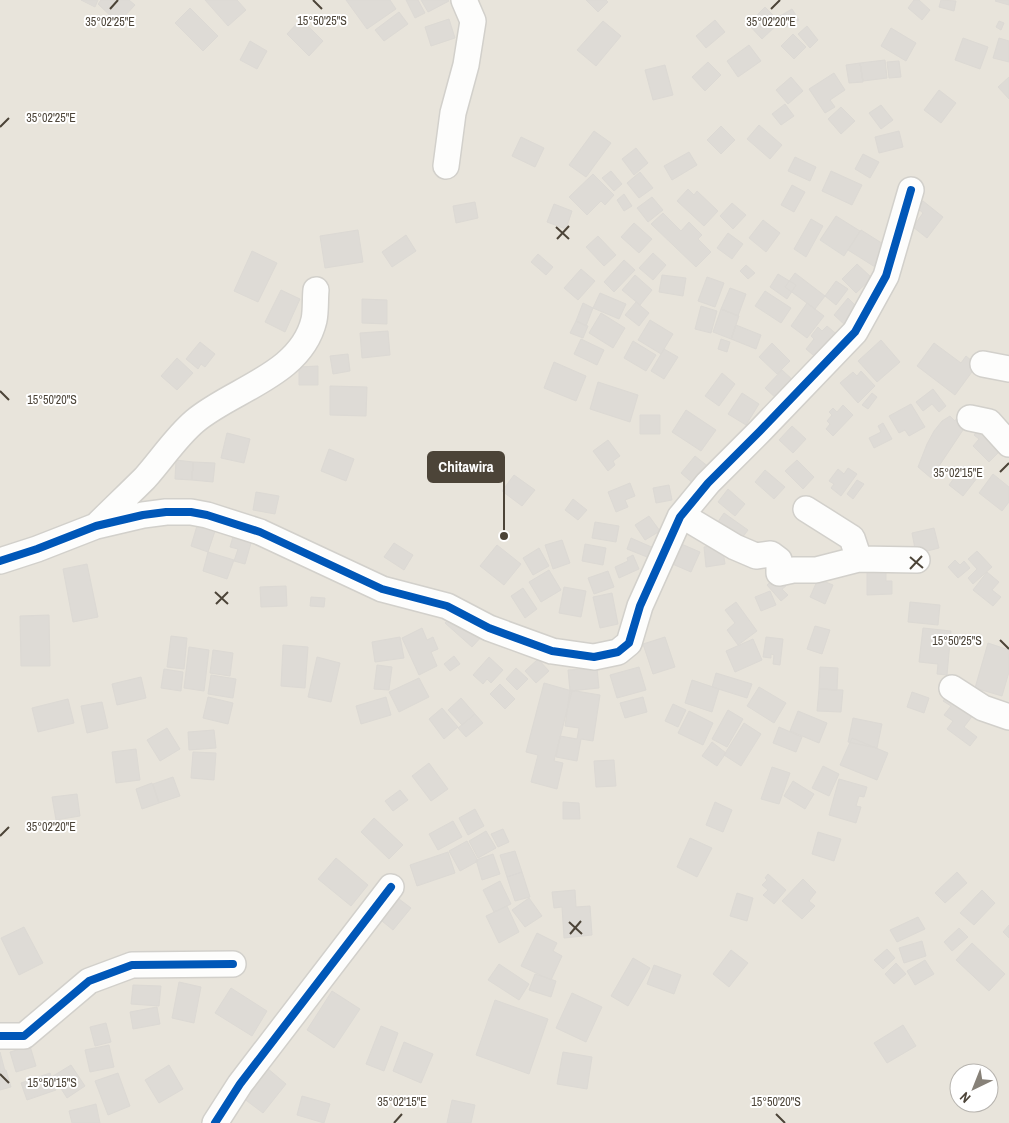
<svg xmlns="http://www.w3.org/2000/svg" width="1009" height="1123" viewBox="0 0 1009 1123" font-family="'Archivo Narrow',sans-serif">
	<rect width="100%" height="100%" fill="#f4f2ee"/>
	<path fill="#e8e4db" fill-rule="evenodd" d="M0 0H1009V1123H0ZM959 1073H989V1103H959Z"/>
	<path fill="#dedbd6" stroke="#dcd9d4" d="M81 0H98L95 7Z
		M101 0H129L135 5 118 23 98 4Z
		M205 0H237L246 10 228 26Z
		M346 0H390L396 9 367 29Z
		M406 0H418L425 13 415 18Z
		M421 0H448L449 1 428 12Z
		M586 0H606L608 2 598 12Z
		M914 0H919L930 10 922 20 908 8Z
		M941 0 956 1 954 11 939 7Z
		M996 0H1009V5L995 1Z
		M765 7 780 22 762 39 748 24Z
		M190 8 218 36 203 51 175 23Z
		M792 9 799 20 786 27 780 16Z
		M399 12 408 24 384 41 375 30Z
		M301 19 323 41 309 56 287 34Z
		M449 19 455 38 431 46 425 27Z
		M715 20 725 32 706 48 696 36Z
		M603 21 621 36 596 66 577 50Z
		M999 21 1004 23 1001 30 996 27Z
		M807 26 818 40 810 48 798 34Z
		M891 28 916 43 906 61 881 46Z
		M793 34 806 47 794 59 781 46Z
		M963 38 988 47 980 69 955 60Z
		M999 38 1009 41V62L993 58Z
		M250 41 267 51 257 69 240 60Z
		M749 45 761 61 738 77 727 61Z
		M885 60 887 78 863 81 860 63Z
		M899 61 901 77 889 78 887 62Z
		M708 62 721 75 705 91 692 77Z
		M860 63 863 82 849 83 846 65Z
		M665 65 673 95 653 100 645 70Z
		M834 73 845 90 830 100 835 107 825 113 809 89Z
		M791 77 803 91 788 104 776 90Z
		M1009 77V99L998 87Z
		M939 90 956 103 941 123 924 110Z
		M785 104 794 116 781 125 772 114Z
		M881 105 893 120 881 129 869 113Z
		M841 107 855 121 841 134 828 119Z
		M759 125 782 145 770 159 747 139Z
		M721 126 735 140 721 154 707 140Z
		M594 131 611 143 586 177 569 165Z
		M899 131 903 147 879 153 875 137Z
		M521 137 544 148 535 167 512 156Z
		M636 148 648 163 634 175 622 159Z
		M689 152 697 165 672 180 664 166Z
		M863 154 879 162 870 178 855 169Z
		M795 157 816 167 810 181 788 171Z
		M611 171 622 184 614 191 602 178Z
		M831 171 862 185 852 205 822 191Z
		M640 172 653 188 639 198 627 183Z
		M593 174 614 195 605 205 601 201 587 215 569 197Z
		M792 185 805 192 794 212 781 205Z
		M688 189 694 195 697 191 718 211 704 226 677 201Z
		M624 194 632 206 624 211 617 200Z
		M652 197 663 210 648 222 637 208Z
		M923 201 943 217 927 238 913 227 923 213 917 208Z
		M475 202 478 218 456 223 453 206Z
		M732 203 746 215 733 229 720 216Z
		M554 204 572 211 566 229 547 222Z
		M663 213 681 231 689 222 702 235 698 239 711 252 696 267 651 224Z
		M836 216 860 231 844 256 820 240Z
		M811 219 823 226 806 257 794 249Z
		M763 220 780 233 766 252 749 238Z
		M634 223 652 239 639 253 621 237Z
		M358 230 363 262 325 268 320 236Z
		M861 230 888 247 875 267 848 250Z
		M728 233 743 244 732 259 717 248Z
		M406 235 416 251 392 267 382 252Z
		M598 236 616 255 604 266 586 247Z
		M252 251 277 263 258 302 234 291Z
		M653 253 666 265 653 280 639 268Z
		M538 254 553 267 546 275 531 262Z
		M624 260 635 270 614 292 604 282Z
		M857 264 872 278 856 293 842 279Z
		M746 265 755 273 748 279 740 271Z
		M581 269 595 281 578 300 564 288Z
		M795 273 825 296 815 309 785 287Z
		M778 274 796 285 787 299 770 287Z
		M635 275 652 290 640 305 622 290Z
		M662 275 686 278 683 296 659 292Z
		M707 277 724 283 715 307 698 301Z
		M836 281 848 289 836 305 825 296Z
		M730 288 746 294 738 316 721 309Z
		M281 290 300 299 285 332 265 322Z
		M765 291 791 308 781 323 755 306Z
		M600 293 626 304 619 319 593 308Z
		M848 298 859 309 845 325 834 315Z
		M362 299 387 300V324L362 323Z
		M636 302 649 313 639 326 625 315Z
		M583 303 593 308 586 326 576 321Z
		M807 303 824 316 807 338 791 326Z
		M701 306 717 311 711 333 695 329Z
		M721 309 739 316 731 339 713 332Z
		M601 313 625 328 613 348 589 333Z
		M650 320 673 334 661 354 638 340Z
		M576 321 588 326 583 338 570 333Z
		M736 325 761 335 756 349 731 339Z
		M827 326 840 337 819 360 806 349 814 339 811 336 818 327 822 331Z
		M388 331 390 355 362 358 360 333Z
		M581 339 604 350 597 365 574 354Z
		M721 339 730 342 727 352 718 349Z
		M881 340 900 362 877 382 858 361Z
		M633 341 656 355 646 371 624 358Z
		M200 342 215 354 205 367 201 364 198 369 186 359Z
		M772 343 790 361 777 374 759 357Z
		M934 343 961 363 966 356 977 365 955 395 917 366Z
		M664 349 678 357 664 379 651 371Z
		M348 354 350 371 333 374 330 356Z
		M177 358 193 373 177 390 161 376Z
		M554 362 586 376 576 401 544 388Z
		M318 366V385H299V367Z
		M782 370 795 382 778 400 765 388Z
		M861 371 875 386 858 403 840 383 853 372 857 376Z
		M722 373 735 384 719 406 705 396Z
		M598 382 638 395 630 422 590 409Z
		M330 386 367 387 366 416 330 415Z
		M933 389 946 406 939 412 932 404 923 411 916 402Z
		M742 393 759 404 746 425 728 414Z
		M872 393 877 397 868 409 862 405Z
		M911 404 925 427 909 436 905 430 899 433 889 416Z
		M843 405 853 415 833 436 826 429 830 424 827 421 832 415 829 412 833 408 837 412Z
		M686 410 716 430 701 451 672 432Z
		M959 414 967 424 931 478 918 467 927 444 934 431 942 421 950 416 955 421Z
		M640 415H660V434H640Z
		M883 423 892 439 874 448 869 438 881 432 878 426Z
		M792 426 806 439 793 453 779 440Z
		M981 427 1003 448 989 462 973 446 979 439 974 435Z
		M227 433 250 439 244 463 221 458Z
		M608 440 620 456 613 461 615 465 608 471 593 451Z
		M329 449 354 459 346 481 321 471Z
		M695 456 710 468 696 486 681 473Z
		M176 460 193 462 192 480 175 479Z
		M797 460 814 477 803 489 785 471Z
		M193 462 215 463 213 482 192 480Z
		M963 466 977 478 963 496 949 485Z
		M848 468 857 474 841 496 831 488 834 484 829 481 838 469 844 474Z
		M765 470 785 487 774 499 755 482Z
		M993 474 1009 487V502L1002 511 979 493Z
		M514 475 535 490 522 506 502 491Z
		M857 480 864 484 853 499 847 494Z
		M630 483 635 496 625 500 628 507 616 512 608 492Z
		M669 485 672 500 656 503 653 488Z
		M728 489 745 504 735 516 718 502Z
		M256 492 279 496 275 514 253 510Z
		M573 499 587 510 578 520 565 510Z
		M724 513 748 530 736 546 713 529Z
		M649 516 660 531 645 540 635 525Z
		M199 519 217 525 208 552 191 546Z
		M595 522 619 526 616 542 592 538Z
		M934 528 939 548 916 554 912 533Z
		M235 530 253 536 245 564 234 561 238 549 230 547Z
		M631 538 656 549 652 559 627 549Z
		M562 540 570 563 553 569 545 545Z
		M394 543 413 555 404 570 384 557Z
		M679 543 700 552 691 572 670 563Z
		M585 544 606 548 603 565 582 561Z
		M722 544 725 564 706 567 704 547Z
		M497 545 521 564 504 585 480 566Z
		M539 548 549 566 533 575 523 558Z
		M977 551 992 567 973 584 968 578 977 569 968 559Z
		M208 552 234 560 227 579 203 571Z
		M633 555 639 569 619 578 615 567 628 561 627 558Z
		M955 560 960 565 964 561 970 568 958 578 948 567Z
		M87 564 98 617 73 622 63 569Z
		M886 568V581H892V594L867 595V569Z
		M549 570 561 590 541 602 529 582Z
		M608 571 614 587 594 594 588 578Z
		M987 572 999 582 992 590 1001 597 993 606 973 590Z
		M777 576 786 586 782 589 788 595 781 601 767 585Z
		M818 579 833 585 825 604 810 597Z
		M286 586 287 606 261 607 260 587Z
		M564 587 586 591 581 617 559 613Z
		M523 588 537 609 525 618 511 596Z
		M770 591 776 605 761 611 755 597Z
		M612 593 618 624 600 628 593 597Z
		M311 597 325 598 324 607 310 606Z
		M736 602 757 631 738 645 727 630 735 623 725 610Z
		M910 602 940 605 938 625 908 622Z
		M456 611 483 635 472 647 445 623Z
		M49 615 50 666H21L20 616Z
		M815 626 830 630 822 654 807 649Z
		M422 628 427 640 433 637 438 649 431 652 437 666 419 675 402 638Z
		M923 628 951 631 947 675 937 674 938 664 919 662Z
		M171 636 187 638 184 669 167 667Z
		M400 637 404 658 375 662 372 642Z
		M665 637 675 667 653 674 643 644Z
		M766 637 783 639 780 665 773 664 774 655 771 654V658L763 657Z
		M753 639 762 660 735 672 726 651Z
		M988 643 1009 650V672L1002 696 975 688Z
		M283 645 308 647 305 688 281 686Z
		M189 647 209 650 204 691 184 688Z
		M213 650 233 653 230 676 210 673Z
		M454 656 460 664 450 671 444 664Z
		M317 657 340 663 331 702 308 697Z
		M489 657 503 670 491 683 487 679 483 684 473 675Z
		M538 659 549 671 536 683 525 671Z
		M377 665 392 667 389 690 374 689Z
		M639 667 646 690 617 698 610 675Z
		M820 667 838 668 837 690 819 689Z
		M516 668 528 679 517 690 506 679Z
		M597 668 599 688 570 691 568 670Z
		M164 669 183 672 181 691 161 688Z
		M716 673 752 684 747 698 712 687Z
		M211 675 236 679 233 698 208 694Z
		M141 677 146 698 117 705 112 684Z
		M419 678 429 697 399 712 389 692Z
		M692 680 719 689 712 712 685 703Z
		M544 683 572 691 554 761 563 763 557 789 531 782 538 755 526 752Z
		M500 684 515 699 505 709 490 694Z
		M759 687 786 703 774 723 747 706Z
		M819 689 843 690 841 712 817 711Z
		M570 690 600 695 593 741 581 739 577 761 556 757 560 736 577 739 579 728 565 726Z
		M951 691 977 710 964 727 977 737 970 746 947 729 953 721 944 715 951 706 943 701Z
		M912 692 929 698 924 713 907 707Z
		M208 697 233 703 228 724 203 718Z
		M386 697 391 715 361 724 356 706Z
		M643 697 647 712 625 718 620 703Z
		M461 698 475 714 462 725 448 710Z
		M68 699 74 723 38 732 32 708Z
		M102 702 108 728 87 733 81 706Z
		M673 704 686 710 678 727 665 721Z
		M442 708 458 727 444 739 429 719Z
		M728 710 743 719 727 747 712 739Z
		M689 711 713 723 703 745 678 733Z
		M798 711 827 723 819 743 790 731Z
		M475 714 483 723 466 737 458 728Z
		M853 718 882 724 877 748 848 742Z
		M744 723 761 734 741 766 724 755Z
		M779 727 802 737 796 752 773 743Z
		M167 728 180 749 160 761 147 740Z
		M214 730 216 748 189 750 188 732Z
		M852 738 888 753 877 780 840 765Z
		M712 742 726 753 717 766 702 756Z
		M136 749 140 780 116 783 112 752Z
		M193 752 216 753 214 780 191 778Z
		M614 760 616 786 596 787 594 761Z
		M429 763 448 789 431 801 412 776Z
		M823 766 839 774 829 796 812 788Z
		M772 767 790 773 779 804 761 799Z
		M173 777 180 796 159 803 153 784Z
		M839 779 867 787 864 797 859 796 856 806 861 807 856 823 829 815Z
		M793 781 814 794 805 809 784 796Z
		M152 783 159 803 142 809 136 789Z
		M400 790 408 800 393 811 385 801Z
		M77 794 80 816 56 820 52 797Z
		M563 802 579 803 580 819H563Z
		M715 802 732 810 723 832 706 825Z
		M475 809 484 826 468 835 459 818Z
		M374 818 403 845 389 859 361 832Z
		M453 821 462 837 438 850 429 834Z
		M503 829 509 842 498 847 491 834Z
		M486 831 496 848 478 858 469 841Z
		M818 832 841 839 834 861 812 854Z
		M690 838 712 848 697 877 677 867Z
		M467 841 478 861 460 871 449 851Z
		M515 851 522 872 507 877 500 855Z
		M448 852 455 873 417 886 410 865Z
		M493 854 500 874 482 880 476 860Z
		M336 858 368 885 351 906 318 879Z
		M522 872 530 897 515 901 507 877Z
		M957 872 967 883 945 903 935 893Z
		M768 874 786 890 774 904 763 895 768 890 762 885 767 880 765 878Z
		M803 879 816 892 809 901 815 906 802 919 782 901Z
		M500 881 511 904 494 912 483 890Z
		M575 890 576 907 590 906 592 935 564 938 562 907 554 908 552 892Z
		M982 890 995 903 974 925 960 913Z
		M737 893 753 898 747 921 730 916Z
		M395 896 411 908 393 930 377 917Z
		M529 898 542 916 525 927 512 910Z
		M507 906 519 932 499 943 486 916Z
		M918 917 925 929 897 942 890 930Z
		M1009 925V938L1003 932Z
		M24 927 43 963 19 975 1 938Z
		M959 928 968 937 952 951 944 942Z
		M537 933 557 943 553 951 562 956 551 980 521 966Z
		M922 941 926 956 904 963 899 948Z
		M972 943 1005 974 989 991 956 960Z
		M887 949 895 958 883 969 874 960Z
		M731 950 748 963 729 987 713 974Z
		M633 958 650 968 628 1006 611 996Z
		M925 960 934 974 915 985 907 971Z
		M896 963 906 974 894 984 885 974Z
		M499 964 529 984 519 1000 488 980Z
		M654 965 681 975 674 994 647 984Z
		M535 974 556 981 551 997 529 990Z
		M179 982 201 987 194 1023 172 1018Z
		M133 985 161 986 159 1006 131 1004Z
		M231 988 267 1011 252 1036 215 1013Z
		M332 991 360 1009 334 1048 307 1030Z
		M572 993 602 1007 586 1042 556 1028Z
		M495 1000 548 1019 529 1074 476 1055Z
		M157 1007 160 1024 133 1029 130 1012Z
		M106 1023 111 1042 95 1046 90 1027Z
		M903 1025 916 1046 887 1063 874 1043Z
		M381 1026 398 1033 384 1071 366 1064Z
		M404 1042 433 1054 421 1083 393 1071Z
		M109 1045 114 1067 90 1072 85 1050Z
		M30 1046 36 1066 16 1072 10 1052Z
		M0 1052 5 1071 0 1072Z
		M563 1052 592 1057 587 1089 557 1084Z
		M71 1065 85 1086 67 1098 53 1076Z
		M169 1065 183 1089 159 1103 145 1080Z
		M978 1067 982 1073H968Z
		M267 1068 286 1084 263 1113 243 1098Z
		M6 1070 11 1087 0 1090V1072Z
		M50 1073 56 1090 27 1100 21 1083Z
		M118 1073 130 1106 108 1115 95 1081Z
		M302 1096 330 1104 324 1123 297 1115Z
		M452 1100 475 1105 471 1123H447Z
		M96 1104 100 1123H72L69 1111Z"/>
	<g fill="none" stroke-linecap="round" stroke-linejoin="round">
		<defs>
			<path id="minor" d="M446 166 453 113 466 65 473 21 464 0
				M983 364 1009 369
				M970 418 989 422 1009 444
				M680 517 688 519 735 547 756 556 771 554 779 560V573L793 570H816L859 559 852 538 806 509
				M96 526C112 510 129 494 145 478 162 459 176 437 195 421 233 389 301 375 314 320 316 310 315 299 316 290
				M859 559 917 560
				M0 561 37 549 96 526 143 515 166 512H191L207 515 260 532 382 589 447 606 489 628 552 651 594 657 618 652 629 643 640 606 680 517 708 483 760 431 855 332 886 276 911 190
				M952 688 983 708 1009 717
				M0 1036H24L89 981 132 965 233 964
				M215 1123 240 1084 391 887"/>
		</defs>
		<use href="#minor" stroke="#d2d0cb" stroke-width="28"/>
		<use href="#minor" stroke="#fdfdfc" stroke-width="25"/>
		<defs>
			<path id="cycleway" d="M0 561 37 549 96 526 143 515 166 512H191L207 515 260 532 382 589 447 606 489 628 552 651 594 657 618 652 629 643 640 606 680 517 708 483 760 431 855 332 886 276 911 190
				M0 1036H24L89 981 132 965 233 964
				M215 1123 240 1084 391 887"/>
		</defs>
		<use href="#cycleway" stroke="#fff" stroke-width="11"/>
		<use href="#cycleway" stroke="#0057b8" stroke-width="8"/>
	</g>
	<path fill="none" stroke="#4c4438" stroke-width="2" d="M313 0 322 9M110 9 118 0M771 9 780 0M0 127 9 118M556 227 569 239M557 239 569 226M0 391 9 400M1000 472 1009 463M910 557 923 568M910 569 922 556M215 592 228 604M216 604 228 592M1000 640 1009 649M0 836 9 827M569 922 582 934M570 934 581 921M0 1074 9 1083M776 1114 785 1123M394 1123 402 1114"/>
	<g font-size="12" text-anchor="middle" fill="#4c4438" stroke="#fff" stroke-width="4" stroke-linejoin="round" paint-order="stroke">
		<text x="322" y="25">15°50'25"S</text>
		<text x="110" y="26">35°02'25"E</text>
		<text x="771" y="26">35°02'20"E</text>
		<text x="51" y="122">35°02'25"E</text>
		<text x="52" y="404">15°50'20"S</text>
		<text x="958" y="477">35°02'15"E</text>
		<text x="957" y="645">15°50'25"S</text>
		<text x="51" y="831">35°02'20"E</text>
		<text x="52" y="1087">15°50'15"S</text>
		<text x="402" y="1106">35°02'15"E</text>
		<text x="776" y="1106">15°50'20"S</text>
	</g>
	<path fill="none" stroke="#4c4438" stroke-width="2" d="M504 536L504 467"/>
	<circle fill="#4c4438" stroke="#fff" stroke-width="2" cx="504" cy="536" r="5"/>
	<rect fill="#4c4438" stroke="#4c4438" stroke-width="2" x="428" y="452" width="76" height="30" rx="5"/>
	<g font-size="15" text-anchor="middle" font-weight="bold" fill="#fff">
		<text x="466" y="472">Chitawira</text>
	</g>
	<g transform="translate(974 1088) rotate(223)"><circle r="24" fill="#ffffff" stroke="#b7b4af"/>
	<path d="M0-4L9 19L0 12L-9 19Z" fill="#878178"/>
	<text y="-8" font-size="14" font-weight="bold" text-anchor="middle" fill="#4c4438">N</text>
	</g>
</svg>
